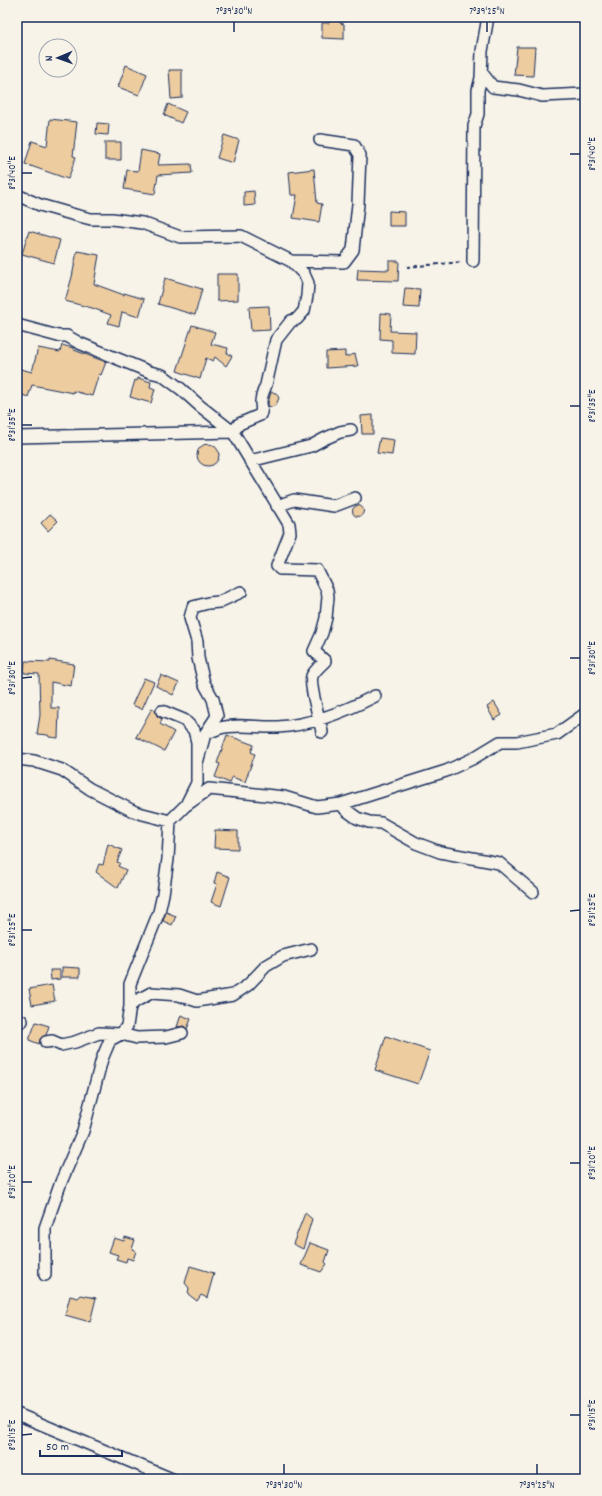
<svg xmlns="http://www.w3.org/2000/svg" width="602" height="1496" viewBox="0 0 602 1496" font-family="Dekko,sans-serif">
	<rect width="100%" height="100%" fill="#f7f3e8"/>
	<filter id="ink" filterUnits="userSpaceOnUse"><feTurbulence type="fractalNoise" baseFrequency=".025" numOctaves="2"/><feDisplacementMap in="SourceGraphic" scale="8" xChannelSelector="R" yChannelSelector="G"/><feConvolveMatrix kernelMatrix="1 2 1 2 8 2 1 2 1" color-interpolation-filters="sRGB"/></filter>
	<g filter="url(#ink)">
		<path fill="#edcc9f" stroke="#1b2f5e" d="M329 21H340V23L344 24V39L322 38V23H329Z
			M517 47H535L533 76 514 75Z
			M126 65 147 74 139 95 118 87Z
			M169 70H182V98L171 99Z
			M168 104 186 112 181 123 164 115Z
			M50 119 77 122 73 156 76 157 68 179 25 164 32 141 47 146Z
			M97 123 109 124 108 135 96 134Z
			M224 135 239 140 233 163 217 158Z
			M105 142H121V160H105Z
			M141 150 160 154 158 165 191 164 192 173 158 175 155 194 124 189 127 170 138 171Z
			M314 169 317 203 322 204 319 222 293 218 297 195H291L289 172Z
			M254 191 255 205 244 206V192Z
			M389 211 405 212V226H389Z
			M29 231 60 240 54 263 22 254Z
			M77 251 99 255 94 284 124 295V293L144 299 139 317 122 312 119 326 108 323 111 315 92 308 65 301 72 277Z
			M389 261H399L398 281 357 280 358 269 389 270Z
			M217 274H238V300L217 301Z
			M165 278 202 289 195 315 158 304Z
			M405 288 420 289 419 308 403 307Z
			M269 306 270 330 251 331 249 307Z
			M381 313 391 314 390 331 416 332 415 354 392 353V340L380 339Z
			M192 325 215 332 211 344 228 348 227 353 232 356 226 366 215 357 213 361 206 358 200 379 177 371Z
			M62 345 73 348 74 350 106 362 101 375 99 374 92 396 73 391V393L32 385 28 397 17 393V368L32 372 38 348 60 352Z
			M345 351V357L355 354 358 366 326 368V352Z
			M138 378 151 382 150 387 155 389 151 403 130 397 135 380 137 381Z
			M271 392 276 393 279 398 276 405 272 407 268 406V403Z
			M373 415V434H362L361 416Z
			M380 438 394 440 392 455 377 453Z
			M197 455a11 11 0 1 1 22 0a11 11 0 1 1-22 0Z
			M352.5 511a5.5 5.5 0 1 1 11 0a5.5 5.5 0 1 1-11 0Z
			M50 514 58 521 48 531 41 523Z
			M50 660 74 664 71 686 51 682V708H59L58 738 49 737 48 735 37 734 40 715 39 674 24 673 25 661 50 662Z
			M161 675 179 683 173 695 156 686Z
			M144 678 154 682 142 709 132 705Z
			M494 702 502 715 494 720 487 707Z
			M152 708 155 710 157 716 162 719 160 724 174 732 164 751 136 737Z
			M227 735 254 745 251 752 255 754 245 782 232 777 230 783 215 777 220 764 217 763Z
			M215 830 238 831V849L214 848Z
			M108 844 122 850 117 862 120 863 118 866 126 870 118 888 96 872 99 864 103 865Z
			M217 872 230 877 221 906 211 902 217 884 214 883Z
			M166 912 176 916 172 925 163 921Z
			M62 967 80 968V977H62Z
			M50 970H60V979L51 980Z
			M52 985 55 1001 32 1005 29 989Z
			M181 1015 191 1019 187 1029 184 1026 177 1027Z
			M36 1022 49 1026 46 1035 40 1039 39 1044 29 1040Z
			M386 1036 430 1051 418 1084 375 1070Z
			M305 1213 312 1219 303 1249 293 1244Z
			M125 1237 135 1240 132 1249 136 1251 133 1260 127 1258 126 1262 116 1259 118 1255 109 1252 114 1238 124 1241Z
			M310 1243 329 1250 325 1262 327 1264 321 1272 301 1265Z
			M190 1266 214 1273 207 1298 201 1295 197 1301 188 1294 189 1288 185 1283Z
			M81 1295 96 1298 90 1322 65 1315 70 1296 78 1298Z"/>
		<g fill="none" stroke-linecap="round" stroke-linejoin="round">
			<defs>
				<path id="minor" d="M482 73 493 87 501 88 519 90 542 96 585 94
					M17 195 40 205 75 215 91 219H112L142 223 180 237 241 236 291 261 344 262 353 250 358 204 360 155 354 145 320 140
					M473 261 474 126 478 114V90L481 78 482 51 488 17
					M17 325 58 336H67L79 343 150 372 162 375 181 389 200 406 233 432 289 524 290 533 277 566 280 569H285L317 570 327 590 328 597 326 618 322 633 314 651 325 661C321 665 314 671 312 676 309 686 320 720 322 732
					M17 437 233 432 239 424 260 415C263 410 261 407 261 402 261 396 264 390 266 385L276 340 291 321 297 319 304 311 307 296 308 283 304 274 291 261
					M250 461 311 446 324 439 340 432 351 430
					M277 506 294 500 334 506 355 498
					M162 711 184 720 194 730 197 742V783L187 803
					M205 734 217 716 213 699 204 683 198 658 197 641 190 618 193 607 208 603 219 602 241 592
					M17 759 34 761 62 770 90 789 135 812 170 821 185 806 209 789 284 797 317 807 341 804 446 771 472 759 500 742H517L557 734 585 714
					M197 763 205 734C210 732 215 730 220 728 238 723 259 728 278 727 312 725 346 711 375 696
					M341 804 346 810 357 818 369 822 381 823 416 843 440 852 499 863 533 892
					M130 1006 136 1001 151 993 179 995 197 1001 233 995 248 985 266 966 283 956 311 949
					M17 1023 22 1021
					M46 1042 52 1041 61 1045 75 1042 99 1033 121 1034 137 1038 166 1037 182 1033
					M45 1275V1228L61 1182 83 1131 102 1059 110 1040 121 1034 127 1026 130 1006V984L159 912 163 894 168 859 170 821
					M17 1414 172 1479"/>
			</defs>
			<use href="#minor" stroke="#1b2f5e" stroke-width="14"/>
			<path stroke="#1b2f5e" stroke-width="2" stroke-dasharray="4 3" stroke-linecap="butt" d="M407 267 462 262"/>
			<use href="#minor" stroke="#f7f3e8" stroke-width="11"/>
		</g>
	</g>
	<path fill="none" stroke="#1b2f5e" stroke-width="1.5" d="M234 22V32M487 22V32M570 154H580M22 173H32M570 406H580M22 425H32M570 658H580M22 678 32 677M570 911 580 910M22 930H32M570 1163H580M22 1182H32M570 1415H580M22 1435 32 1434M284 1464V1474M537 1464V1474"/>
	<rect width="602" height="1496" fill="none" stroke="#f7f3e8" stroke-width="44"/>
	<g transform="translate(58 58) rotate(268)"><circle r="19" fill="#f7f3e8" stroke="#9fa5b1"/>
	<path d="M0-3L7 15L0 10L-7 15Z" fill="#1b2f5e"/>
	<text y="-6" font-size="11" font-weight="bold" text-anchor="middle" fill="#1b2f5e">N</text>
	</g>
	<path d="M40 1450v6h82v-6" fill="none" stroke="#1b2f5e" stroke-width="2"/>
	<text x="46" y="1450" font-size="12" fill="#1b2f5e" stroke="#f7f3e8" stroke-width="3" paint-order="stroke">50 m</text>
	<rect x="22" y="22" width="558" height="1452" fill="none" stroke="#1b2f5e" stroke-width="1.5"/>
	<g font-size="10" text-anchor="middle" fill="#1b2f5e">
		<text x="234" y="14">7°39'30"N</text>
		<text x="487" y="14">7°39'25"N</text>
		<text transform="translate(591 154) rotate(-90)" y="4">8°31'40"E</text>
		<text transform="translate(11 173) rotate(-90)" y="4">8°31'40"E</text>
		<text transform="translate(591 406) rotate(-90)" y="4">8°31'35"E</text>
		<text transform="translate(11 425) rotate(-90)" y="4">8°31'35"E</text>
		<text transform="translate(591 658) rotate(-90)" y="4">8°31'30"E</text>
		<text transform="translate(11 678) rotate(-90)" y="4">8°31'30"E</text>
		<text transform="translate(591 910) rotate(-90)" y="4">8°31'25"E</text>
		<text transform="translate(11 930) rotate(-90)" y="4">8°31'25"E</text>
		<text transform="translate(591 1163) rotate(-90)" y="4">8°31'20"E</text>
		<text transform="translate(11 1182) rotate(-90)" y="4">8°31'20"E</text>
		<text transform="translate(591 1415) rotate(-90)" y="4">8°31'15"E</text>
		<text transform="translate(11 1435) rotate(-90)" y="4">8°31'15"E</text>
		<text x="284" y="1488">7°39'30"N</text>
		<text x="537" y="1488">7°39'25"N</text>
	</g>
</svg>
